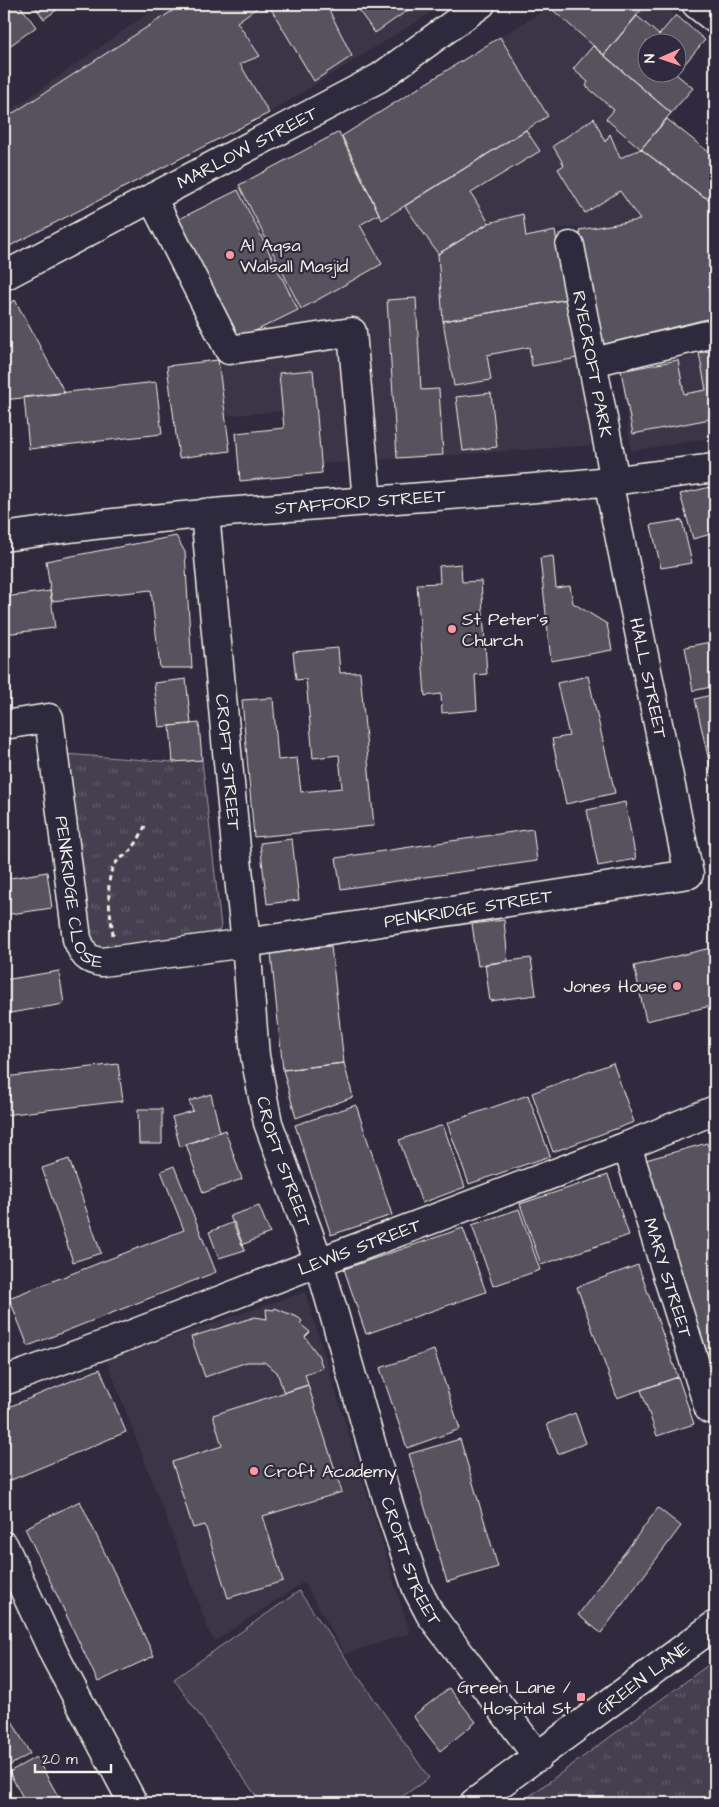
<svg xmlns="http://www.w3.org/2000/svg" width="719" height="1807" viewBox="0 0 719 1807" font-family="'Architects Daughter',sans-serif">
	<defs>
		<pattern id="park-tufts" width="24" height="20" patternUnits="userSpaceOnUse" patternTransform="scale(1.25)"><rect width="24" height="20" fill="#454050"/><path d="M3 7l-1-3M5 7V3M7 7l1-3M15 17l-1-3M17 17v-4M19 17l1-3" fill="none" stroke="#605c69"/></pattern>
	</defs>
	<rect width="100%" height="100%" fill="#2f2a3d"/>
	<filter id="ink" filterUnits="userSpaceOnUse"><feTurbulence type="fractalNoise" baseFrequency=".02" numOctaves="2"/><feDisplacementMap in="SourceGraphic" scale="10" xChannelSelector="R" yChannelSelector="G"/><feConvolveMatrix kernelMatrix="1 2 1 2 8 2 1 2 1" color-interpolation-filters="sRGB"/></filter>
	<g filter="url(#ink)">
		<path fill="#3b3647" d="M161 4H445L269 113 4 249V115Z
			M546 4H662L705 40 677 72 676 42H646V72L675 74 694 90 668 119 715 156V318L601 345 578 227 555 229 596 445 322 464 312 370 279 373 283 411 225 416 218 360 156 229 173 222 238 190 239 185 339 132 342 136 549 7Z
			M715 350V437L631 451 621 371 678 360 699 353Z
			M305 1292 410 1633 345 1654 304 1582 215 1641 209 1631 106 1359Z"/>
		<path fill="url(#park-tufts)" stroke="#9c989c" d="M64 754 173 762 202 760 221 927 216 936 102 951 84 943Z
			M715 1660V1803H520Z"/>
		<path fill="#454050" stroke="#9c989c" d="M299 1591 429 1778 393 1803H261L174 1679Z"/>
		<path fill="#56525f" stroke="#f4f1e8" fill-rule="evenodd" d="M16 4H19L36 27 4 50V13Z
			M33 4H65L44 19Z
			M183 4H262L237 22 260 56 240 64 269 113 4 249V119Z
			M268 4H326L352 56 314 81Z
			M354 4H417L375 33Z
			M546 4H646L604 55Z
			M676 15 705 40 676 74 693 88 671 113 604 55 637 16 659 35ZM646 42H676V72H646Z
			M500 37 548 116 382 220 342 136Z
			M593 46 671 113 641 149 606 119 614 110 586 86 588 82 573 69Z
			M594 118 605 142 610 134 620 158 641 149 701 195 715 202V317L601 345 579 230 640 220 620 191 585 213 558 169 564 165 553 146Z
			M667 119 715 157V202L701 195 641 149Z
			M526 130 540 151 471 193 489 223 438 254 405 206Z
			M339 132 379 214 360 225 382 264 301 309 239 185Z
			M238 190 298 310 233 342 173 222Z
			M523 214 526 237 555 231 568 299 443 321 438 254 489 223Z
			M416 298 421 390 439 389 443 455 397 458 387 300Z
			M568 299 578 358 532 366 529 347 487 355 491 380 454 386 443 321Z
			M15 300 65 393 4 400V307Z
			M715 350V418L633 434 621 371 678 360 684 394 706 390 699 353Z
			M218 360 230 451 179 458 167 366Z
			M313 370 322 473 240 481 236 433 284 428 279 373Z
			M156 382 162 434 29 449 24 397Z
			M491 393 497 447 463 451 456 397Z
			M715 486V533L693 539 680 494Z
			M682 520 692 563 661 568 651 525Z
			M176 536 185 552 192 668H160L151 590 52 601 46 561Z
			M553 556 556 588 570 586 573 603 607 624 612 650 551 661 540 558Z
			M461 564 462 582 481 581 487 674 475 675 477 710 442 713 441 694 425 696 417 584 440 583 439 566Z
			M50 591 55 628 4 634V597Z
			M715 641V686L693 691 685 647Z
			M338 648 340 673 360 672 374 826 254 837 242 700 273 698 278 760 297 758 301 792 342 788 339 755 313 758 306 679 296 680 293 652Z
			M588 676 615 793 566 804 552 739 569 736 557 683Z
			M186 679 191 724 159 727 154 683Z
			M715 694V788L695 699Z
			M199 723 202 760 173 762 170 726Z
			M4 778 10 813 4 814Z
			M625 802 636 859 598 866 587 810Z
			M533 829 537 861 341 889 336 858Z
			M292 839 299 900 267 904 260 843Z
			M47 872 52 908 4 915V879Z
			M504 920 508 961 478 966 472 924Z
			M331 946 344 1063 283 1070 271 953Z
			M715 947V1005L646 1021 634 966Z
			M531 958 536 995 490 1001 485 964Z
			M59 971 64 1004 4 1014V980Z
			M344 1063 353 1097 296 1118 283 1070Z
			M613 1063 634 1122 553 1152 532 1093Z
			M118 1064 123 1101 4 1115V1077Z
			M211 1094 220 1132 180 1147 172 1117 193 1111 189 1101Z
			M528 1095 550 1156 469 1184 447 1123Z
			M356 1105 392 1215 331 1235 295 1125Z
			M138 1109H162V1144H139Z
			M443 1125 465 1187 422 1203 399 1140Z
			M225 1130 242 1179 203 1193 186 1144Z
			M707 1143 715 1167V1375L642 1161Z
			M69 1159 101 1253 73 1262 42 1168Z
			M174 1166 216 1272 28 1346 9 1298 184 1230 161 1171Z
			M608 1175 629 1235 541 1265 520 1204Z
			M259 1206 270 1233 242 1245 230 1216Z
			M519 1209 540 1270 493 1286 472 1225Z
			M234 1222 245 1250 219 1258 209 1232Z
			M463 1228 486 1292 366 1334 344 1269Z
			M638 1265 678 1377 617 1398 577 1287Z
			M275 1308 299 1318 302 1321 300 1324 310 1332 305 1337 318 1355 323 1368 305 1374 308 1385 284 1393 277 1372 264 1362H247L205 1377 191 1337 255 1317 267 1319 266 1309 274 1310Z
			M434 1350 460 1429 407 1448 380 1368Z
			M100 1369 126 1432 4 1483V1409Z
			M678 1377 694 1424 657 1436 641 1390Z
			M308 1385 342 1492 263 1516 283 1581 228 1598 205 1525 193 1528 172 1462 222 1446 213 1415Z
			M575 1413 586 1443 558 1454 547 1424Z
			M460 1439 498 1567 447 1582 409 1454Z
			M80 1501 154 1656 98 1682 25 1528Z
			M658 1508 681 1526 601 1633 578 1615Z
			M449 1688 476 1722 440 1751 413 1716Z
			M4 1706 30 1754 5 1768 4 1765Z
			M36 1757 62 1803H26L9 1772Z"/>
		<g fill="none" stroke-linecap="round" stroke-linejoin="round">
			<defs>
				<g id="minor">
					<path d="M696 4 715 19"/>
					<path d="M152 198 229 350 352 332 367 501"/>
					<path id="s1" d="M570 246 615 481"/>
					<path id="s2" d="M4 276 379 78 481 4"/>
					<path d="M593 362 715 333"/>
					<path id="s3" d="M205 513 237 859 246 943 255 1056 268 1123 319 1262 389 1505 417 1589 430 1614 538 1757"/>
					<path id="s4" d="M4 725 49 718 77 939C83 953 85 960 102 962L246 943 689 874 608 481"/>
					<path id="s5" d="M627 1146 709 1409"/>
					<path id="s6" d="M4 1381 117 1340 319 1262 627 1146 715 1110"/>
					<path d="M4 1546 55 1656 133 1803"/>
				</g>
				<g id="major">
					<path id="s7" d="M4 537C205 507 408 502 610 481 645 477 680 472 715 468"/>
				</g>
				<g id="highway">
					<path id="s8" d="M474 1803 715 1625"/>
				</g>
			</defs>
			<use href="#minor" stroke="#f4f1e8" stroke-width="31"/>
			<use href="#major" stroke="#f4f1e8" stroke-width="31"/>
			<use href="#highway" stroke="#f4f1e8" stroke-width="31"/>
			<path stroke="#f4f1e8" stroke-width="3" stroke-dasharray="5 4" stroke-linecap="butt" d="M113 935C111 916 104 883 114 865 118 859 124 857 129 852 136 845 141 835 145 826"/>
			<use href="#minor" stroke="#2f2a3d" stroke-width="28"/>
			<use href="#major" stroke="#2f2a3d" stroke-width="28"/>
			<use href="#highway" stroke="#2f2a3d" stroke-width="28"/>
		</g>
	</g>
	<g fill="#ff9aa2" stroke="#2f2a3d" stroke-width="2">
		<circle cx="230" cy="255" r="5"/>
		<circle cx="452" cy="629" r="5"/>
		<circle cx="677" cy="986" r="5"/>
		<circle cx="254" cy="1471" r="5"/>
		<rect x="576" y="1692" width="10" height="10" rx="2.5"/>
	</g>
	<g text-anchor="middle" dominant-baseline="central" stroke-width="4.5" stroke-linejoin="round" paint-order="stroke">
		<g font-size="18" fill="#f4f1e8" stroke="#2f2a3d">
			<text stroke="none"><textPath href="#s2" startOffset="275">MARLOW STREET</textPath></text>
			<text stroke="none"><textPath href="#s1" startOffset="120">RYECROFT PARK</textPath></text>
			<text stroke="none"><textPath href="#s7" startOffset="358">STAFFORD STREET</textPath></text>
			<text transform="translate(648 678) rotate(78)">HALL STREET</text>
			<text stroke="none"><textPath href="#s3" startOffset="250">CROFT STREET</textPath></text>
			<text stroke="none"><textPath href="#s4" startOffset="225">PENKRIDGE CLOSE</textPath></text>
			<text stroke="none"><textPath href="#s4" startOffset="675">PENKRIDGE STREET</textPath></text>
			<text stroke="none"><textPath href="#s3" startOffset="655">CROFT STREET</textPath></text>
			<text stroke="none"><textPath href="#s6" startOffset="380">LEWIS STREET</textPath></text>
			<text stroke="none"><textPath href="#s5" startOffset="138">MARY STREET</textPath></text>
			<text stroke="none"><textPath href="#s3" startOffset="1075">CROFT STREET</textPath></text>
			<text stroke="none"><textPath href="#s8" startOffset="210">GREEN LANE</textPath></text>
		</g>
		<g font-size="18" fill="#f4f1e8" stroke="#2f2a3d" text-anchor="start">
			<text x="240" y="245">Al Aqsa<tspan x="240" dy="21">Walsall Masjid</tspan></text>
			<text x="462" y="619">St Peter's<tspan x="462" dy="21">Church</tspan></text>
			<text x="667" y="986" text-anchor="end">Jones House</text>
			<text x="264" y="1471">Croft Academy</text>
			<text x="571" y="1687" text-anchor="end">Green Lane /<tspan x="571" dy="21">Hospital St</tspan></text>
		</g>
	</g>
	<rect width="719" height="1807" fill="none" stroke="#2f2a3d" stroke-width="20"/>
	<rect x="10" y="10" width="699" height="1787" fill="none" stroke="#f4f1e8" stroke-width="2" filter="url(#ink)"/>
	<g transform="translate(662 58) rotate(268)"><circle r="24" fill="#2f2a3d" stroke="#7e7a81"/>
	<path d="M0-4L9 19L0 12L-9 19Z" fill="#ff9aa2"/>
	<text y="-8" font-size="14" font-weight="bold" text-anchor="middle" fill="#f4f1e8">N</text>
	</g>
	<path d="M35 1764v8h76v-8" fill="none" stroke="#f4f1e8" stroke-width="2.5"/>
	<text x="42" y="1764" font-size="15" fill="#f4f1e8" stroke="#2f2a3d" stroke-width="4" paint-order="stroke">20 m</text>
</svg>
